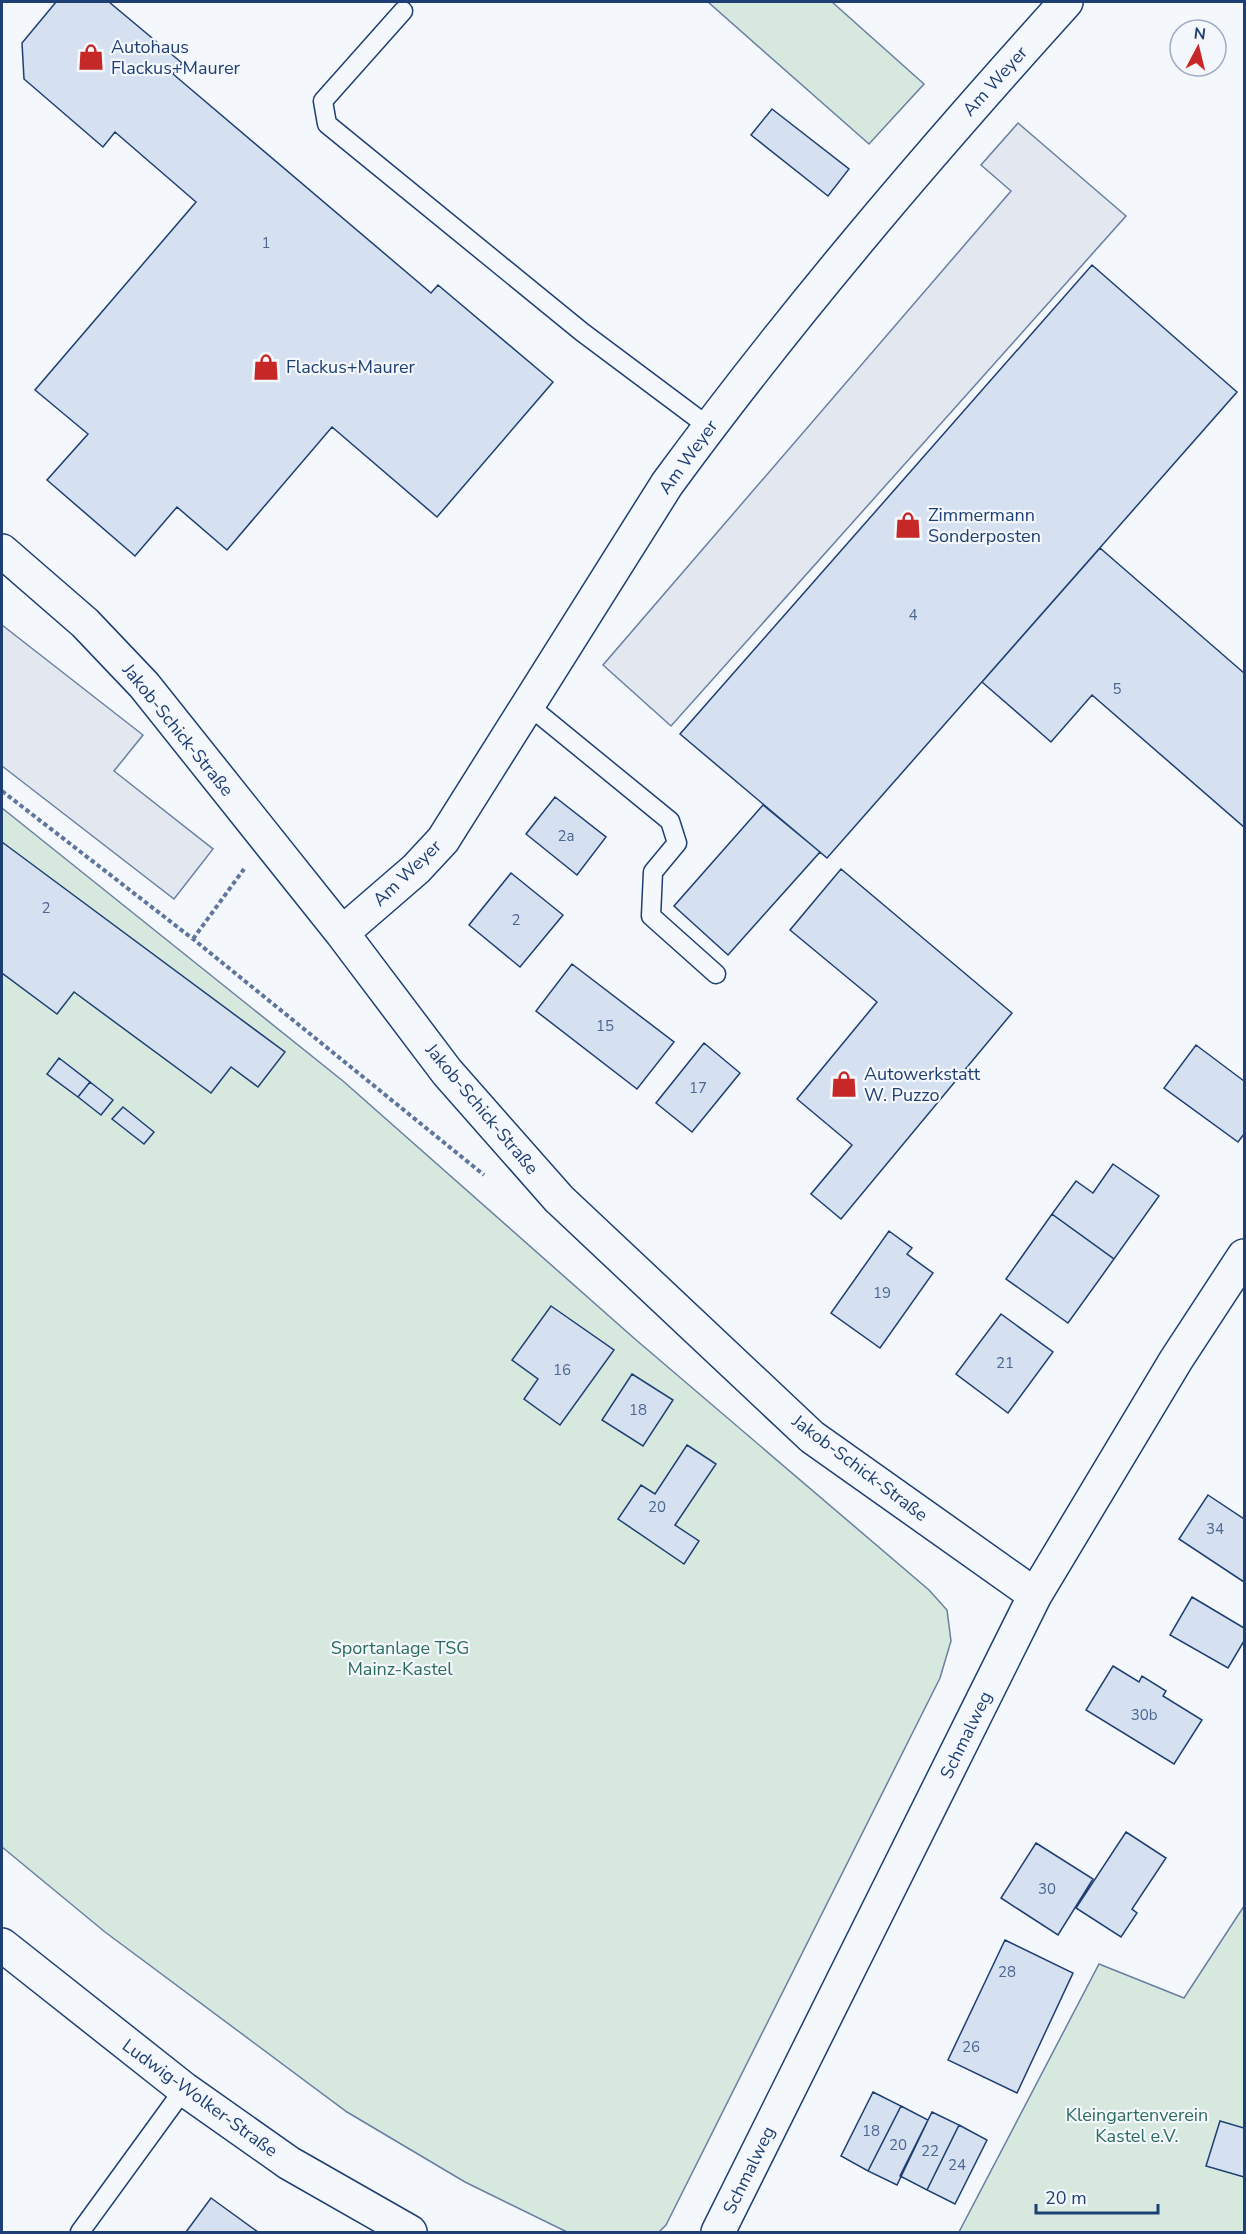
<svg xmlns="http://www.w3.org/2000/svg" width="1246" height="2234" viewBox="0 0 1246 2234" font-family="'Nunito Sans',sans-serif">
	<rect width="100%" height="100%" fill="#f4f7fb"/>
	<path fill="#d7e8df" stroke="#687fa3" stroke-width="1.5" d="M708 2H832L924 84 869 144Z
		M2 808 343 1081 635 1339 929 1590 947 1610 951 1641 940 1678 666 2225 659 2232H567L465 2182 347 2112 105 1932 2 1847Z
		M1244 1906V2232H959L1099 1964 1184 1998Z"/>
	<path fill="#e3e8f0" stroke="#687fa3" stroke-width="1.5" d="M1018 123 1126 216 671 726 603 665 1011 191 981 165Z
		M2 625 143 735 114 771 213 849 174 899 2 766Z"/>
	<path fill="#d5e0f0" stroke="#1d3f73" stroke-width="1.5" d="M56 2H109L182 63 173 74 431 293 438 285 553 382 437 517 332 427 227 550 177 507 135 556 47 480 88 434 35 390 196 202 115 132 103 147 24 79 22 43Z
		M772 109 849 169 828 196 751 135Z
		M1092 265 1237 392 827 858 680 734Z
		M1100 548 1244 673V827L1092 695 1051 742 982 682Z
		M555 797 606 837 577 875 526 834Z
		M763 805 820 852 728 955 674 906Z
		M2 842 285 1052 258 1087 231 1067 211 1093 74 992 57 1014 2 973Z
		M841 869 1012 1013 841 1219 811 1194 852 1145 797 1099 877 1002 790 930Z
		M511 873 563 915 520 967 469 925Z
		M572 964 674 1042 637 1089 536 1011Z
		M704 1043 740 1073 692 1132 656 1103Z
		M1196 1045 1244 1081V1134L1238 1142 1164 1088Z
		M59 1058 90 1082 78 1097 47 1074Z
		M90 1082 113 1100 101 1115 78 1097Z
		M123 1107 154 1132 144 1144 112 1119Z
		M1113 1164 1159 1196 1114 1259 1052 1214 1076 1181 1093 1193Z
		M1052 1214 1114 1259 1068 1323 1006 1279Z
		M889 1231 912 1248 907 1254 933 1273 880 1348 831 1313Z
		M551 1306 614 1350 560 1425 524 1399 538 1379 512 1360Z
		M1001 1314 1053 1352 1008 1413 956 1374Z
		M632 1374 673 1400 643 1446 602 1420Z
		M687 1445 716 1464 675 1525 699 1541 684 1564 618 1519 641 1485 655 1494Z
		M1208 1495 1244 1519V1582L1179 1539Z
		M1192 1597 1244 1628V1641L1228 1668 1170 1635Z
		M1113 1666 1139 1682 1142 1676 1166 1691 1163 1696 1202 1720 1174 1764 1086 1710Z
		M1126 1832 1166 1858 1132 1909 1137 1913 1121 1937 1076 1908Z
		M1036 1843 1093 1879 1058 1935 1001 1898Z
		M1005 1940 1073 1973 1017 2093 948 2060Z
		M873 2092 901 2106 868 2171 841 2156Z
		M901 2106 928 2120 897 2185 868 2171Z
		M932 2112 959 2125 927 2190 900 2176Z
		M1220 2121 1244 2128V2177L1206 2166Z
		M959 2125 987 2140 955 2204 927 2190Z
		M211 2198 258 2232H186Z"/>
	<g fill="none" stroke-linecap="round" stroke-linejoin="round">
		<defs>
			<path id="lane" d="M403 11 323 101 327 124 582 332 709 427
				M528 705 670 821 677 843 653 872 651 916 716 974
				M80 2232 184 2089"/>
			<path id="street" d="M2 551 85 623 144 685 342 933 447 1072 559 1199 812 1437 1035 1595
				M342 933 416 869 443 840 667 484C791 315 926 157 1066 2
				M2 1945 184 2089 289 2163 410 2232
				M718 2232 1035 1595 1176 1360 1244 1256"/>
		</defs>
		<use href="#lane" stroke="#1d3f73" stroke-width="21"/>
		<use href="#street" stroke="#1d3f73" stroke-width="36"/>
		<path stroke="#5e769c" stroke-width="4" stroke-dasharray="4.5 3" stroke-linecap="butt" d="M2 791 193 939 484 1175
			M193 939 244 869"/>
		<use href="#lane" stroke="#f4f7fb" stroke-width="18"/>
		<use href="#street" stroke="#f4f7fb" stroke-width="33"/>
	</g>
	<defs>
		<symbol id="shop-bare" viewBox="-9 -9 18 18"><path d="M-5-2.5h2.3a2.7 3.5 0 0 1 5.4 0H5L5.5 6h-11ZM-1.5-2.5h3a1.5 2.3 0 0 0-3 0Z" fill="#c62828" stroke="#f4f7fb" stroke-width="2.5" paint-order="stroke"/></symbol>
	</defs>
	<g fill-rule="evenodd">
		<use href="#shop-bare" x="72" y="38" width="38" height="38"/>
		<use href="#shop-bare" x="247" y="348" width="38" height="38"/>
		<use href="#shop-bare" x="889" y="506" width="38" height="38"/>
		<use href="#shop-bare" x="825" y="1065" width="38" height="38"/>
	</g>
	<g text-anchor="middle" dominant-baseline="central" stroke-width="4.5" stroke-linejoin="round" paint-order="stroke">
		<g font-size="15" fill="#4b6792">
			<text x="266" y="243">1</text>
			<text x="913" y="615">4</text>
			<text x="1117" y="689">5</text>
			<text x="566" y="836">2a</text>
			<text x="46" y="908">2</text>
			<text x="516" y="920">2</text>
			<text x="605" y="1026">15</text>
			<text x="698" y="1088">17</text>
			<text x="882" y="1293">19</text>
			<text x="1005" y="1363">21</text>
			<text x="562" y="1370">16</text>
			<text x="638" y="1410">18</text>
			<text x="657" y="1507">20</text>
			<text x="1215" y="1529">34</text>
			<text x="1144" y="1715">30b</text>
			<text x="1047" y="1889">30</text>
			<text x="1007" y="1972">28</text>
			<text x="971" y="2047">26</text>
			<text x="871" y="2131">18</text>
			<text x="898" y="2145">20</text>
			<text x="930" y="2151">22</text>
			<text x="957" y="2165">24</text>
		</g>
		<g font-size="18" fill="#1d3f73" stroke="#f4f7fb" text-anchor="start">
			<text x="111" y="47">Autohaus<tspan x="111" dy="21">Flackus+Maurer</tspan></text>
			<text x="286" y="367">Flackus+Maurer</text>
			<text x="928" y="515">Zimmermann<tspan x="928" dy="21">Sonderposten</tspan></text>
			<text x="864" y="1074">Autowerkstatt<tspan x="864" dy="21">W. Puzzo</tspan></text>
		</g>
		<g font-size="18" fill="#1d3f73" stroke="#f4f7fb">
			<text transform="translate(995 81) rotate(-48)">Am Weyer</text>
			<text transform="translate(688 457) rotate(-54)">Am Weyer</text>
			<text transform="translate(178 730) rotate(51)">Jakob-Schick-Straße</text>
			<text transform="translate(407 873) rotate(-44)">Am Weyer</text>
			<text transform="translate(482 1109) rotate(50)">Jakob-Schick-Straße</text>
			<text transform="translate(860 1468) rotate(37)">Jakob-Schick-Straße</text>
			<text transform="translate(966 1735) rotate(-64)">Schmalweg</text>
			<text transform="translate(200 2098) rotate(36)">Ludwig-Wolker-Straße</text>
			<text transform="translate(749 2170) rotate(-64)">Schmalweg</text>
		</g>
		<g font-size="18" fill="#2c6c60" stroke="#f4f7fb">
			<text x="400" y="1648">Sportanlage TSG<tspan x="400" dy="21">Mainz-Kastel</tspan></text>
			<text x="1137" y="2115">Kleingartenverein<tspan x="1137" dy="21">Kastel e.V.</tspan></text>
		</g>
	</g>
	<rect width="1246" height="2234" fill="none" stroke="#1d3f73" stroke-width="6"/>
	<g transform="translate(1198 48) rotate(7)"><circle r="28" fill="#f4f7fb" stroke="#9eadc5" stroke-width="1.5"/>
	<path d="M0-4.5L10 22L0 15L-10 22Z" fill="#c62828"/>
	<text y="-9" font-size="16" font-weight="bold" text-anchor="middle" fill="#1d3f73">N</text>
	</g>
	<path d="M1036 2204v9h122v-9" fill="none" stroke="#1d3f73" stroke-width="3"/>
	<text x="1045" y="2204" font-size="18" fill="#1d3f73" stroke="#f4f7fb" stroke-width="4.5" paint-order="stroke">20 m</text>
</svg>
